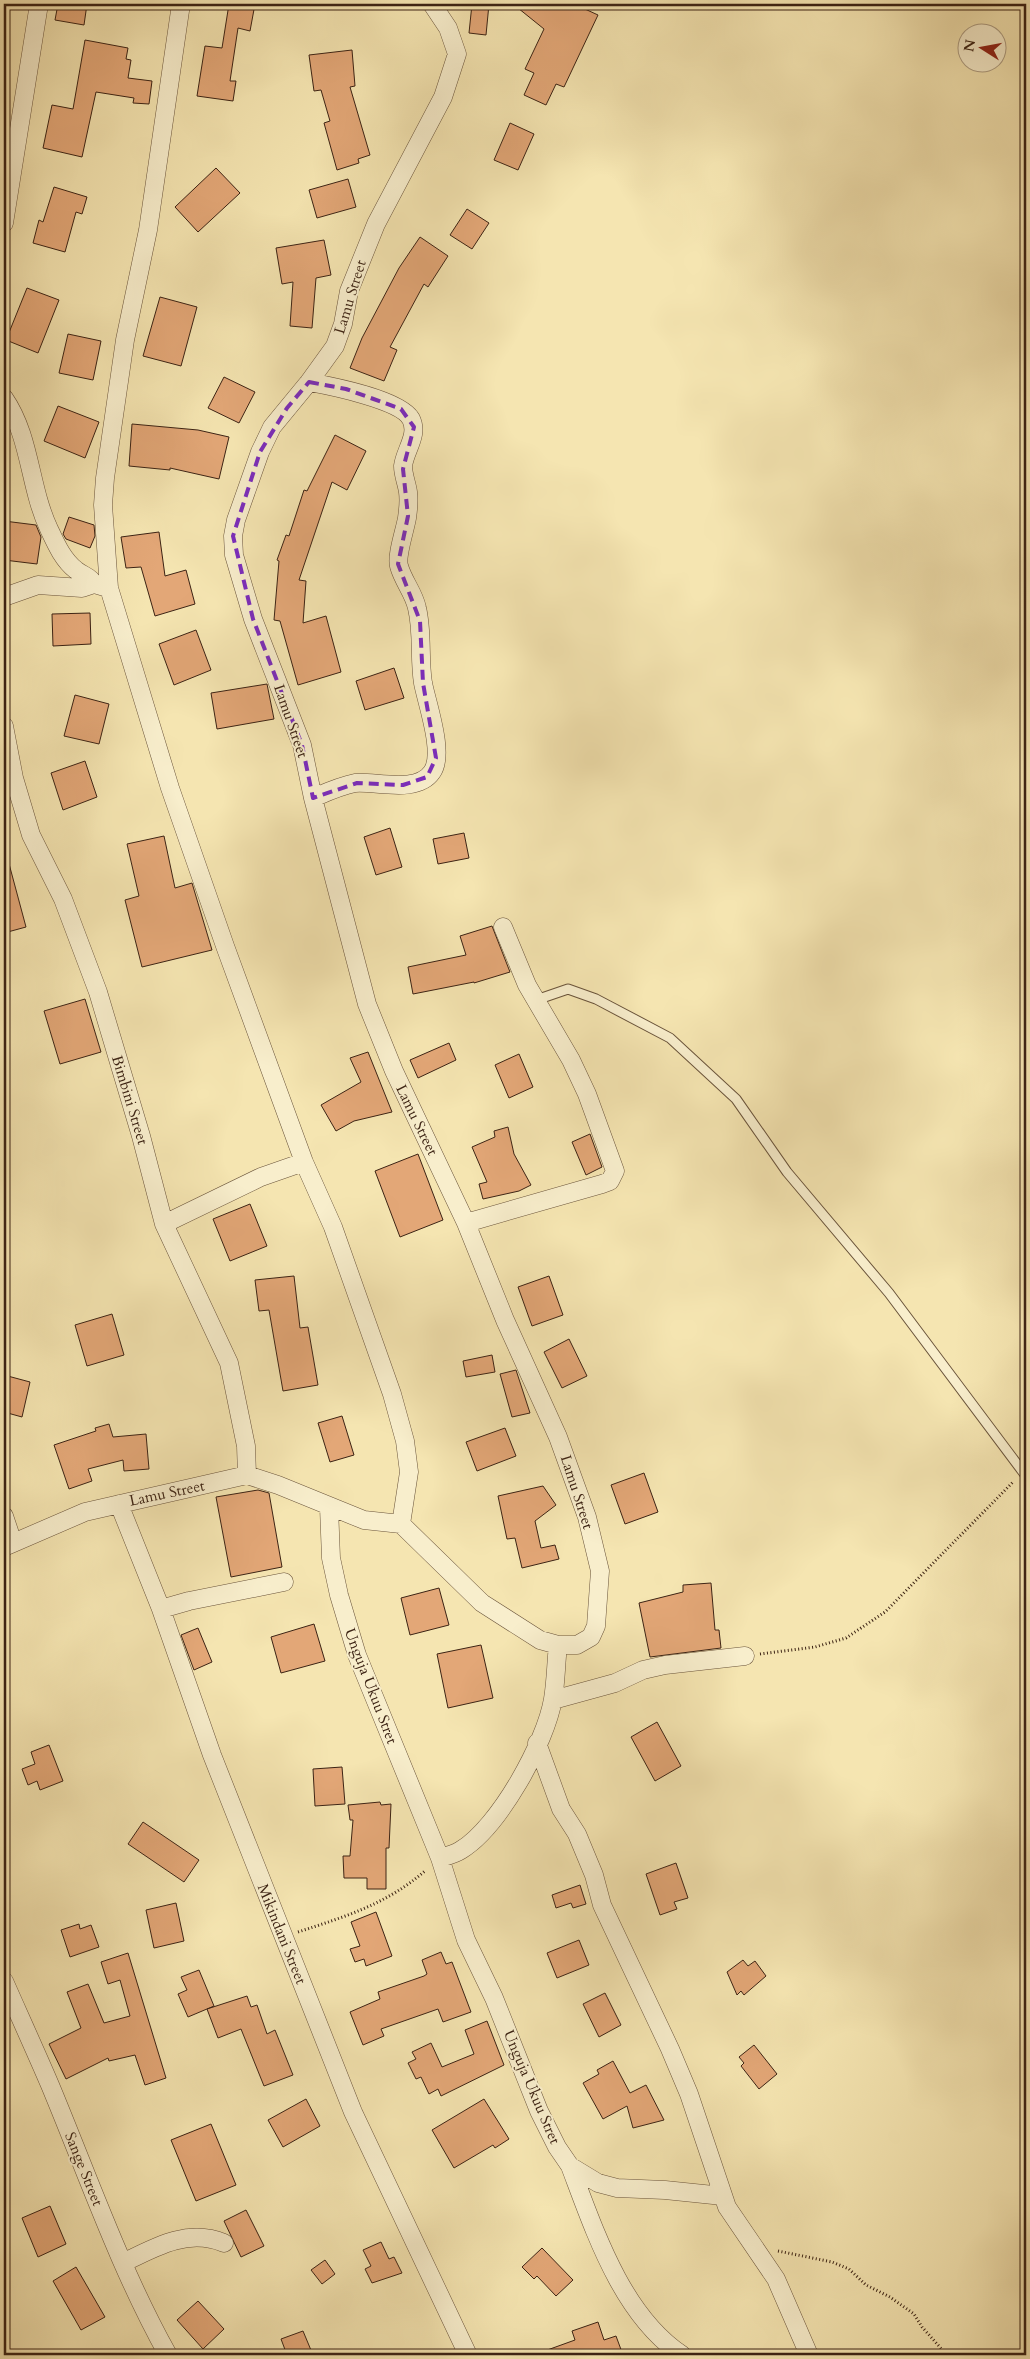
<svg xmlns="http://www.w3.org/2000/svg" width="1030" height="2359" viewBox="0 0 1030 2359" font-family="Cardo,serif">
	<rect width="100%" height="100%" fill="#f5e5b1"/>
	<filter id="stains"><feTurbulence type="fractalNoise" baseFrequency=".004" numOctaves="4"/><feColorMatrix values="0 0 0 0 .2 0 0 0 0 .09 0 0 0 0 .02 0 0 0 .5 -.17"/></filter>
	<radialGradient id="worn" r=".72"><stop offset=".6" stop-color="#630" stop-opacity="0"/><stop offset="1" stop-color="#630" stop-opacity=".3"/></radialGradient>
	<path fill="#e3a777" stroke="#3c2314" d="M58 4H87L84 25 55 20Z
		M229 4H255L250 31 238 28 230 81H236L233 101 197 96 205 46 222 48Z
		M472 4H489L486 35 469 33Z
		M513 4H574L598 15 564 87 556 84 546 105 524 95 534 73 525 69 544 29Z
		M85 40 128 48 126 59 131 60 128 78 152 81 149 104 133 103 134 98 96 92 82 157 43 148 52 105 73 109Z
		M352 50 355 86 350 87 370 155 358 159 359 163 337 170 324 123 330 121 321 90 314 91 309 55Z
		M510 123 534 134 518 170 494 160Z
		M216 168 240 193 198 232 175 207Z
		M348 179 356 207 317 218 309 190Z
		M54 187 87 197 82 214 76 212 65 252 33 243 39 220 43 222Z
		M467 209 489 223 472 249 450 235Z
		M420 237 448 256 428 287 424 284 390 347 397 350 384 381 350 368 362 338 399 268Z
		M324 240 331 275 316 278 312 328 290 326 293 282 282 284 276 248Z
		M27 288 59 300 38 353 6 340Z
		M160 297 197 307 181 366 143 356Z
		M68 334 101 341 93 380 59 373Z
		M224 377 255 392 239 423 208 408Z
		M58 406 99 422 85 458 44 441Z
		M132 424 198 430 229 437 219 479 170 468V470L129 466Z
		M335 435 366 451 347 490 332 482 299 580 306 581 303 623 326 616 341 672 298 685 280 621 274 620 279 561 277 560 286 535 289 536 304 490 307 491Z
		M69 517 94 525 95 536 90 548 66 539 63 534Z
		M4 521 36 525 41 537 37 564 4 560Z
		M159 532 165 576 186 570 195 604 155 616 141 567 126 568 121 537Z
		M90 613 91 644 53 646 52 614Z
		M196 630 211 670 174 685 159 644Z
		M394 668 404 698 365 710 356 681Z
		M267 684 274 719 217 729 211 693Z
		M75 695 109 704 99 744 64 736Z
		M85 761 97 797 63 810 51 773Z
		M390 828 402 867 376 875 364 837Z
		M464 833 469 858 438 864 433 839Z
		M164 836 175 888 192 883 212 950 142 967 125 900 139 896 127 844Z
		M8 860 26 927 4 933V861Z
		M492 926 510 972 474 983V982L413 994 408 967 466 955 460 936Z
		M85 999 101 1052 60 1064 44 1011Z
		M449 1043 456 1060 418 1078 410 1060Z
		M368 1052 392 1112 354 1121 336 1131 321 1105 361 1082 350 1058Z
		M519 1054 533 1087 509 1098 495 1065Z
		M508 1127 514 1154 531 1185 519 1191 483 1199 479 1184 487 1182 472 1147 495 1137 494 1131Z
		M590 1134 602 1167 586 1175 572 1142Z
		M418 1154 443 1220 400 1237 375 1171Z
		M250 1204 267 1246 230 1261 213 1219Z
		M294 1276 300 1328 308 1327 318 1385 283 1391 269 1310 259 1311 255 1280Z
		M549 1276 563 1315 532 1326 518 1287Z
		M112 1314 124 1355 87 1366 75 1325Z
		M569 1339 587 1376 562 1388 544 1352Z
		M492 1355 495 1372 466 1377 463 1361Z
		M516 1370 530 1413 512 1417 500 1374Z
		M4 1375 30 1382 22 1417 4 1412Z
		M342 1416 354 1455 330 1462 318 1423Z
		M109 1424 113 1437 146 1434 149 1469 124 1471 123 1460 88 1469 92 1481 69 1489 54 1445 96 1431 95 1428Z
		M505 1428 516 1456 477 1471 466 1442Z
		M644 1473 658 1512 625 1524 611 1485Z
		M543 1486 556 1505 535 1521 541 1548 555 1545 559 1559 522 1568 515 1538 507 1539 498 1496Z
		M258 1490 269 1493 282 1567 231 1577 216 1497Z
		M711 1583 715 1630H719L721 1648 650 1657 639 1603 683 1592V1585Z
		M439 1588 449 1625 410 1635 401 1598Z
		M314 1624 325 1661 281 1673 271 1637Z
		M198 1628 212 1662 194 1670 181 1635Z
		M481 1645 493 1698 448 1708 437 1654Z
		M657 1722 681 1766 655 1781 631 1737Z
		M49 1745 63 1781 40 1790 37 1781 28 1785 22 1769 35 1764 31 1752Z
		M342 1767 345 1804 315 1806 313 1769Z
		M380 1802 381 1805 391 1804 389 1848H386V1889H367V1878H344L343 1856H350L353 1820H350L348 1805Z
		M143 1822 199 1860 184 1882 128 1844Z
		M676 1863 688 1898 674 1902 677 1909 660 1915 646 1874Z
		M580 1885 586 1904 573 1908 571 1903 556 1908 552 1895Z
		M176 1903 184 1941 154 1948 146 1910Z
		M376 1912 392 1956 366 1966 364 1959 355 1962 350 1949 360 1946 351 1922Z
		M79 1924 80 1929 91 1925 99 1947 70 1957 61 1930Z
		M579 1940 589 1965 557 1978 547 1953Z
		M441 1952 446 1964 452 1962 471 2012 443 2022 438 2009 381 2029 384 2036 363 2045 350 2012 380 1999 378 1992 424 1976 427 1974 422 1960Z
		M128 1953 166 2078 145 2085 135 2055 109 2061 108 2058 66 2079 49 2044 81 2028 67 1992 88 1984 104 2023 130 2016 120 1980 108 1984 101 1962Z
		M743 1960 748 1966 755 1961 766 1976 744 1995 741 1991 737 1995 727 1972Z
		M199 1970 214 2006 188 2017 178 1994 187 1990 181 1977Z
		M605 1993 621 2025 599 2037 583 2004Z
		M247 1996 251 2007 257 2005 267 2034 275 2030 293 2075 264 2086 241 2029 218 2038 207 2009Z
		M487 2021 504 2065 441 2096 438 2089 429 2094 421 2077 416 2079 408 2063 416 2059 412 2052 431 2043 442 2067 474 2054 465 2030Z
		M754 2045 777 2074 759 2089 741 2066 744 2063 739 2057Z
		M613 2061 630 2093 646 2085 664 2120 633 2128 627 2106 603 2119 583 2083 599 2074 597 2070Z
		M306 2099 320 2126 283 2147 268 2120Z
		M484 2099 509 2139 495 2148 493 2145 454 2168 432 2130Z
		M211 2124 236 2185 196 2201 171 2140Z
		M50 2206 66 2244 38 2257 22 2218Z
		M246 2210 264 2246 241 2257 224 2221Z
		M381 2242 389 2259 394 2257 402 2273 372 2283 365 2269 371 2266 363 2250Z
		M542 2248 573 2280 556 2296 537 2276 534 2279 522 2267Z
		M325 2260 335 2274 322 2284 311 2270Z
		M76 2267 105 2317 81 2330 53 2281Z
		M198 2301 224 2329 203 2349 177 2320Z
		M598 2322 604 2340 616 2336 623 2355H539V2353L575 2340 572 2331Z
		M303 2331 313 2355H287L281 2339Z"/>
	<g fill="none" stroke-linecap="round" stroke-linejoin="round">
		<defs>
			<path id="service" d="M536 1000 568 989 596 999 670 1038 736 1099 787 1172 889 1293 1026 1476"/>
			<path id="minor" d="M181 4 148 230 125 340 105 478 103 505 109 588 170 788 225 946 304 1162 333 1227 392 1394 405 1441 409 1472 401 1524
				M4 223 39 4
				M309 382C331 386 401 400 411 419 419 435 405 450 403 466 403 475 407 484 408 492 409 499 408 511 407 518 405 530 396 556 399 566 403 581 414 593 417 608 423 633 419 659 423 683 427 704 445 754 432 772 417 794 376 781 355 783 340 786 327 792 313 798
				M4 398C31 437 29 487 49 529 56 544 63 560 76 570 83 576 90 576 94 584
				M4 597 38 585 82 588 94 584 104 587
				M4 726 14 778 31 835 63 899 98 992 141 1136 164 1224 229 1363 246 1446 247 1475
				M466 1223 602 1184 610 1181 615 1171 587 1094 571 1060 527 985 503 927
				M164 1224 261 1177 304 1162
				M119 1504 161 1609 212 1755 353 2112 468 2355
				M329 1507 331 1558 339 1595 357 1655 440 1858 466 1940 494 1998 539 2111 557 2147 570 2166 598 2183 617 2188 665 2190 723 2196
				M4 1516 13 1543
				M4 1547 85 1512 247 1475 278 1485 364 1520 401 1524 482 1603 540 1640 558 1645H577L591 1637 596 1626 600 1571 587 1517 558 1437 505 1320 466 1223 394 1071 367 1004 313 798 302 745 253 619 234 555 233 536 236 520 260 452 272 427 309 382 335 346 343 324 349 291 376 224 443 97 457 54 448 28 432 4
				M161 1609 189 1601 284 1582
				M553 1700 615 1683 643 1670 665 1665 745 1656
				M537 1743 561 1809 577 1834 594 1875 602 1905 670 2049 689 2094 727 2207 776 2279 809 2355
				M440 1858C447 1856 455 1854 461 1850 499 1827 546 1742 553 1699 556 1681 556 1663 558 1645
				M4 1981C19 2015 35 2050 50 2085 88 2176 120 2269 168 2355
				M570 2166C595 2232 622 2315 682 2355
				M123 2263C155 2247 188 2228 224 2243"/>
		</defs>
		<use href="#service" stroke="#6a543b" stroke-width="11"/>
		<use href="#minor" stroke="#6a543b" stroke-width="19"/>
		<path stroke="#3c2314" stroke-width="3" stroke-dasharray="1 2.5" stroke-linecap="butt" d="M760 1654 815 1647 846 1638 885 1612 1014 1481
			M298 1932C347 1916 387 1904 426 1870
			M778 2251 832 2262 849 2269 866 2285 890 2297 914 2314 922 2327 947 2355"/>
		<use href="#service" stroke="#f8eecc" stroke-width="9"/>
		<use href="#minor" stroke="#f8eecc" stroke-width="18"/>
	</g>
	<path fill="none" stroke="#7b2cbf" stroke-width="4" stroke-dasharray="10 6" stroke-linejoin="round" d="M309 382 346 389 401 409 414 427 403 469 408 516 398 564 420 621 423 683 436 758 427 777 403 785 357 783 313 798 302 745 253 619 233 536 260 452 287 408Z"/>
	<g text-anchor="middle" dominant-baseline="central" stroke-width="4" stroke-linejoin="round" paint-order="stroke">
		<g font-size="15" fill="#3c2314" stroke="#f8eecc">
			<text transform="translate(350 297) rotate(-73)">Lamu Street</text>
			<text transform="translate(291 721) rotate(71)">Lamu Street</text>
			<text transform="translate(130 1100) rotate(73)">Bimbini Street</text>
			<text transform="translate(417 1120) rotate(64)">Lamu Street</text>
			<text transform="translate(577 1492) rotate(72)">Lamu Street</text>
			<text transform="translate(167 1493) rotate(-12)">Lamu Street</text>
			<text transform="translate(371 1686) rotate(69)">Unguja Ukuu Stret</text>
			<text transform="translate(282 1934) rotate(68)">Mikindani Street</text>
			<text transform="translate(532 2087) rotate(67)">Unguja Ukuu Stret</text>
			<text transform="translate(84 2169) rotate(68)">Sange Street</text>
		</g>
	</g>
	<rect width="1030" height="2359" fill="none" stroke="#f5e5b1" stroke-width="20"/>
	<rect x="5" y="5" width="1020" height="2349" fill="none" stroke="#3c2314" stroke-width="2.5"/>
	<rect x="10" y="10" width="1010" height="2339" fill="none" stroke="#3c2314"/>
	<g transform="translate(982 48) rotate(281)"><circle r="24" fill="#f8eecc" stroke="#ad9d82"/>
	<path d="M0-4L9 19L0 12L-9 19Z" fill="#8f2418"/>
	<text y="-8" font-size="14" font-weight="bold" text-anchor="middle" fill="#3c2314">N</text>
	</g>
	<rect width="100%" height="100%" filter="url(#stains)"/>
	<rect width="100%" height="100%" fill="url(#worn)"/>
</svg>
